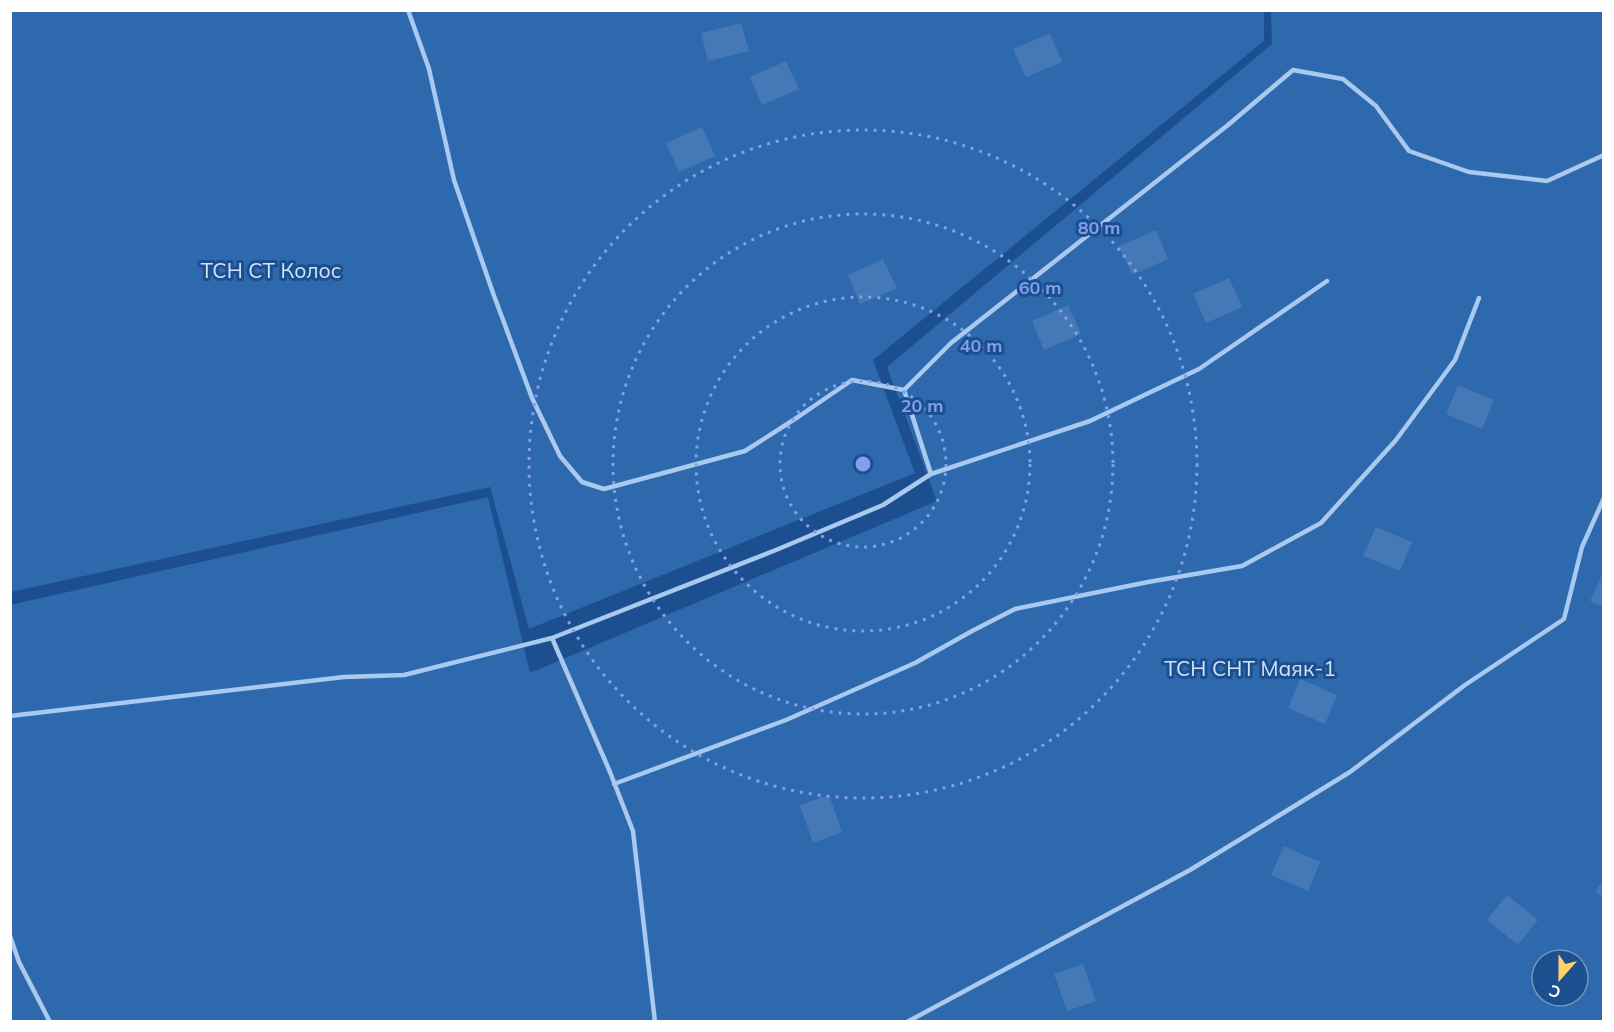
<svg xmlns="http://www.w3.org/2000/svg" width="1614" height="1032" viewBox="0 0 1614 1032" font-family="Mulish,sans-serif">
	<rect width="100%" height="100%" fill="#1b4f8f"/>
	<path fill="#2e69ad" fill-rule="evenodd" d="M1264 10V41L873 360 915 473 529 629 490 487 11 592 10 11Z
		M1271 11H1603V1021H11L10 605 488 497 530 673 937 501 887 367 1272 44ZM1542 960H1578V996H1542Z"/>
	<path fill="#4478b7" d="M741 23 749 51 708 61 701 33Z
		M1050 33 1062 62 1026 77 1013 49Z
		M786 61 799 89 762 105 750 77Z
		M702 127 715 156 679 172 666 143Z
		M1156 230 1168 259 1132 275 1119 246Z
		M883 259 897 288 860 304 848 275Z
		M1229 278 1242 307 1206 323 1193 294Z
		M1068 305 1081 334 1044 350 1032 321Z
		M1458 385 1494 400 1482 429 1446 414Z
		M1376 527 1412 542 1400 571 1363 556Z
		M1604 570V607L1590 601Z
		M1300 679 1337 695 1325 724 1288 708Z
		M829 795 842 832 813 843 800 805Z
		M1284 846 1320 862 1308 891 1271 875Z
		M1604 880V898L1595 891Z
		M1507 895 1538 920 1518 945 1487 920Z
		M1083 964 1096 1001 1067 1011 1054 974Z"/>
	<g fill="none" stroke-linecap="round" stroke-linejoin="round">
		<path stroke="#a9c9ee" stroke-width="4.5" d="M408 10 429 69 454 180 493 293 532 398 560 456 582 482 604 489 745 451 798 417 852 380 904 390 951 343 1228 125 1293 70 1343 79 1376 106 1409 151 1469 172 1547 181 1604 155
			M904 390 931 474
			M552 638 610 772 633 831 655 1022
			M10 716 344 677 404 675 552 638 776 550 883 505 931 474 1090 421 1199 369 1327 281
			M614 784 786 720 915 663 972 631 1015 609 1148 582 1242 566 1321 523 1396 440 1455 360 1479 298
			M10 936 19 962 50 1022
			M907 1022 1190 870 1350 772 1465 685 1564 619 1582 547 1604 498"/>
	</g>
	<g fill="none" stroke="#839eea" stroke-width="3" stroke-dasharray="3 6">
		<circle cx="863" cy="464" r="83"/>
		<circle cx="863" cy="464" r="167"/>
		<circle cx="863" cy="464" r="250"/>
		<circle cx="863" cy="464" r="334"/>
	</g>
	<g text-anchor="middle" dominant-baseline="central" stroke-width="6" stroke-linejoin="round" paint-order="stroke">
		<g font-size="21" fill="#cfe3fa" stroke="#1b4f8f">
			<text x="271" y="270">ТСН СТ Колос</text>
			<text x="1250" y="668">ТСН СНТ Маяк-1</text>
		</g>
	</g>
	<circle cx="863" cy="464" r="9" fill="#839eea" stroke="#1b4f8f" stroke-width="3"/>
	<g font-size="18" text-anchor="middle" font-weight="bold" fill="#839eea" stroke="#1b4f8f" stroke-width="6" stroke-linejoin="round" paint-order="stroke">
		<text x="1099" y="234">80 m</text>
		<text x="1040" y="294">60 m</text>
		<text x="981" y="352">40 m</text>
		<text x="922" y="412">20 m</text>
	</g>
	<rect width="1614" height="1032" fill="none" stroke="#ffffff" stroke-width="24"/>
	<g transform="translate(1560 978) rotate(201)"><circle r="28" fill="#1b4f8f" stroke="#7695bc" stroke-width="1.5"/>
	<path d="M0-4.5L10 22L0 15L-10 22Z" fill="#ffd166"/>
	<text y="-9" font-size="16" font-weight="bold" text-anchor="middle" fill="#ffffff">С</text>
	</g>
</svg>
